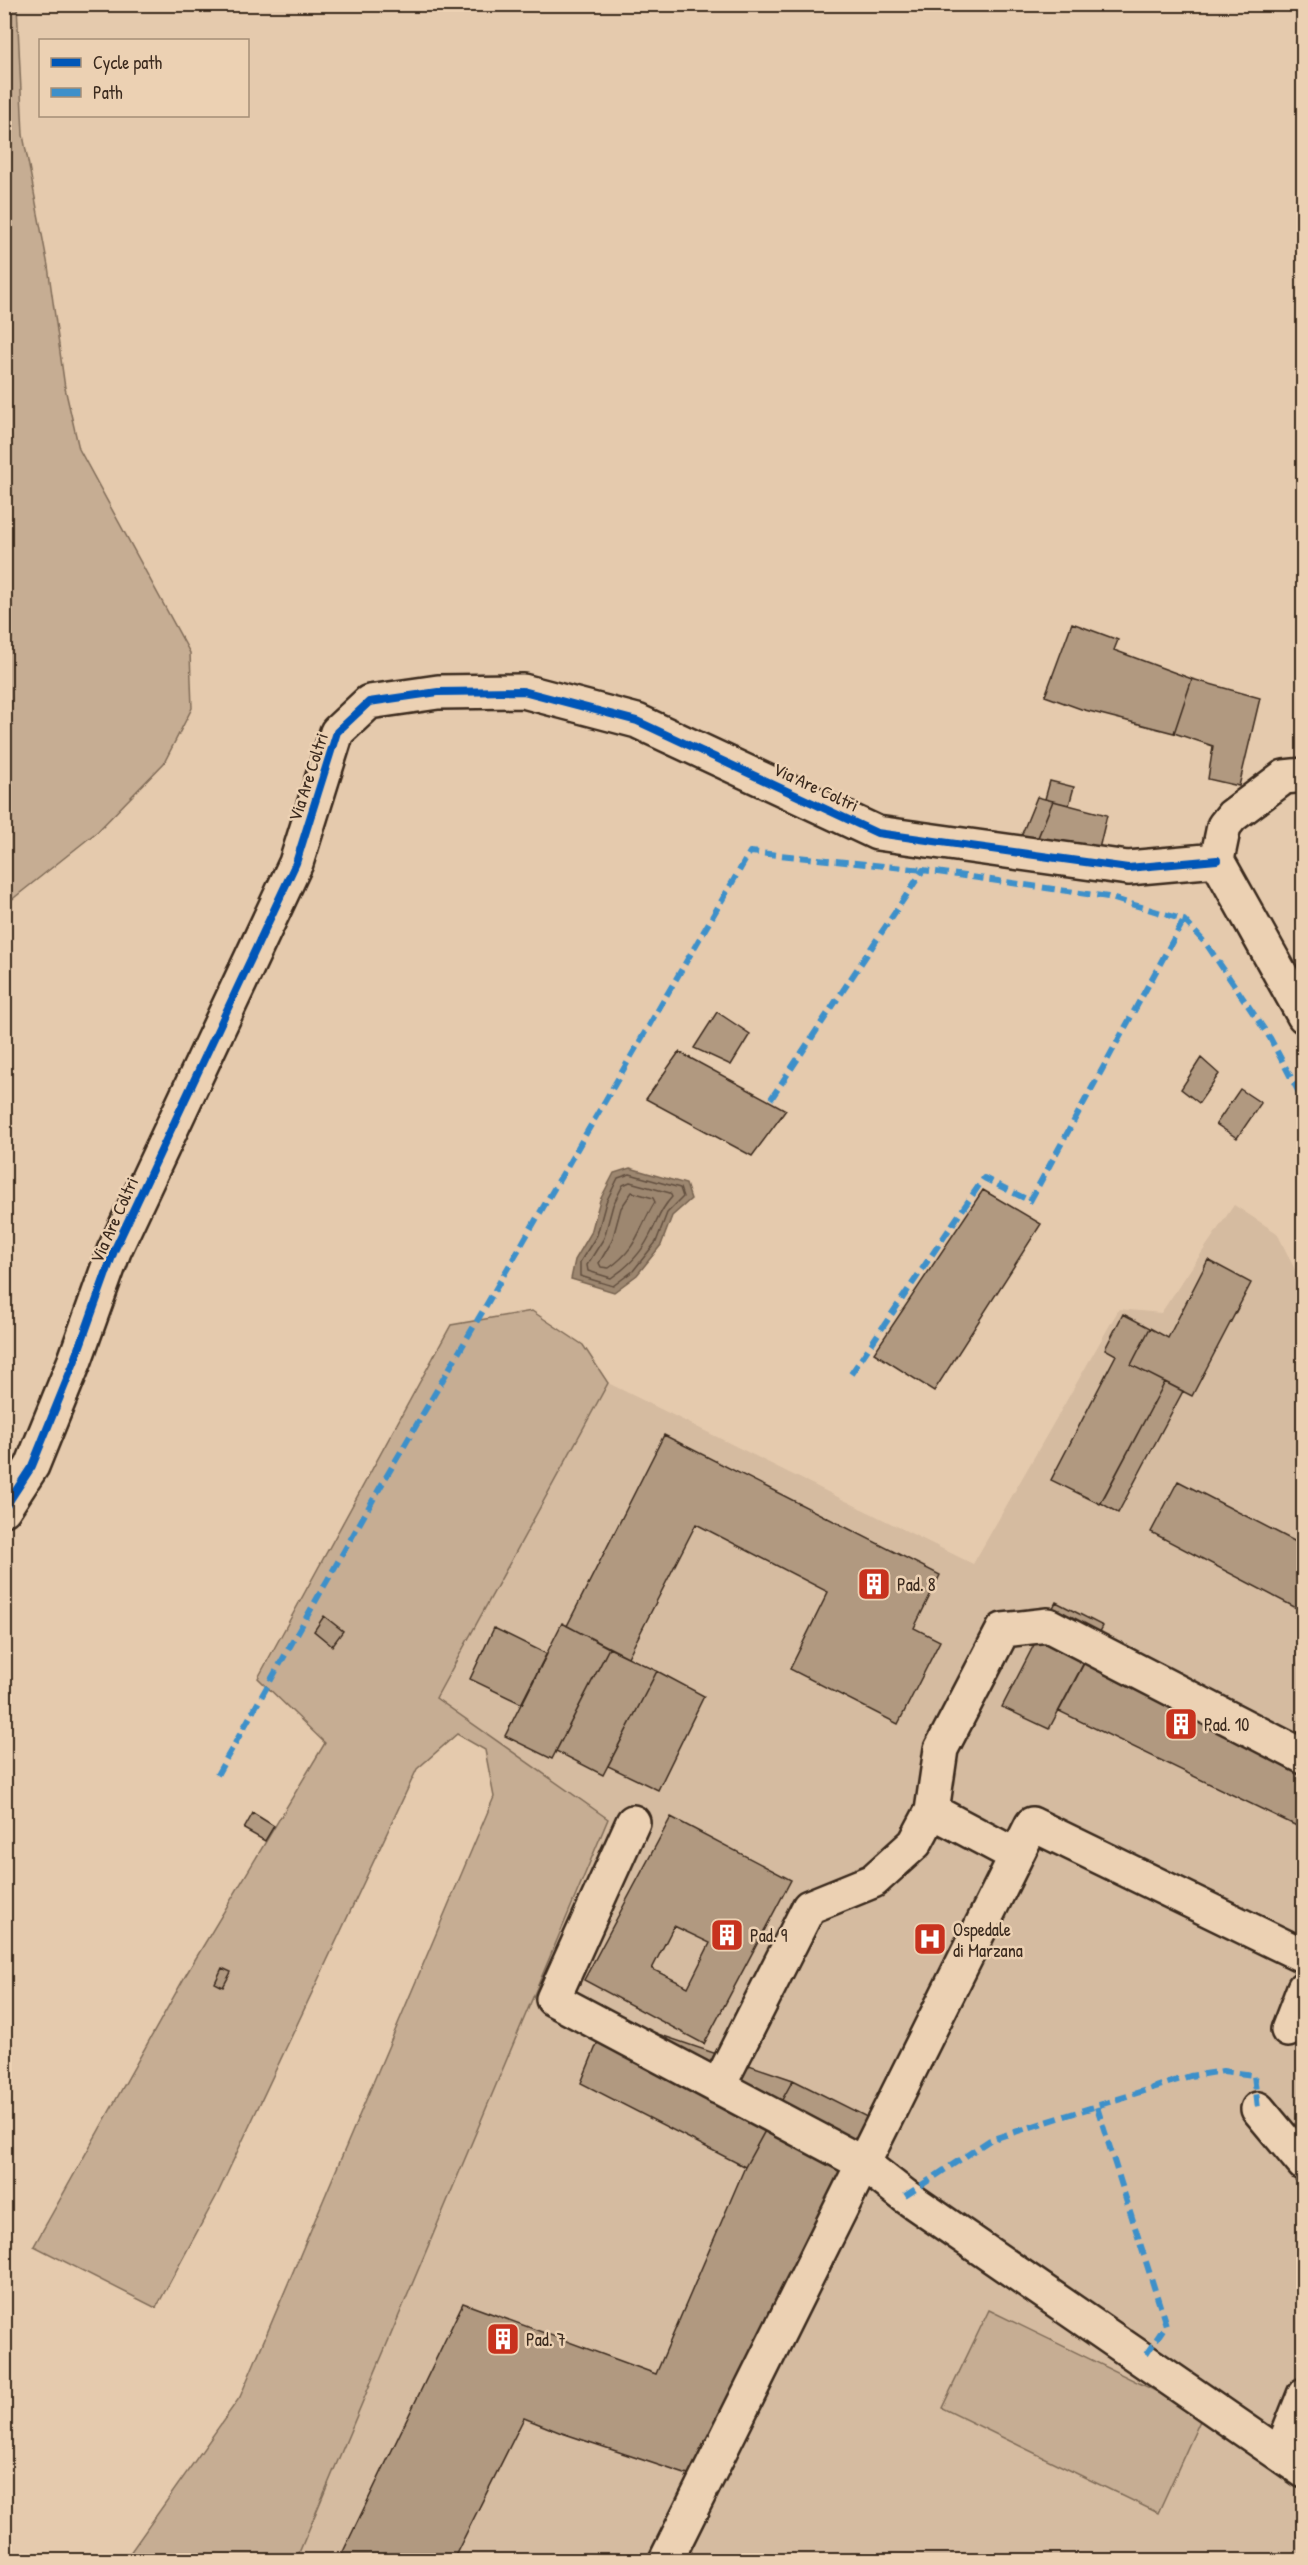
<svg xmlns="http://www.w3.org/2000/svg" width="1308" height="2565" viewBox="0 0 1308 2565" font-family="'Patrick Hand',sans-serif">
	<rect width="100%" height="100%" fill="#e5caad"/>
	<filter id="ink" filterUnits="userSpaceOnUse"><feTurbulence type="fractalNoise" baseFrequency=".0167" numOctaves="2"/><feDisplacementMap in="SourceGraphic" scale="12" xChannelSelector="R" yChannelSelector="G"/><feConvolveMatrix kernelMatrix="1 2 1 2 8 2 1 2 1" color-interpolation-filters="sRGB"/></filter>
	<g filter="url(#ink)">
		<path fill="#d5bba0" d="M1234 1205 1277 1233 1304 1288 1303 2560H294L607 1818 436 1699 608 1383 973 1564 1119 1309 1161 1313Z"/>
		<path fill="#c6ad93" stroke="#806c58" stroke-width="1.5" d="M17 4 23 135 48 266 65 388 79 449 190 653 192 708 164 763 98 831 5 905 4 5Z
			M532 1311 583 1345 608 1383 436 1698 608 1819 296 2560H125L240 2397 494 1797 485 1750 457 1734 417 1769 217 2195 156 2308 34 2246 187 1973 325 1743 258 1678 451 1325Z
			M989 2310 1203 2414 1158 2513 942 2408Z"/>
		<path fill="#9d8770" stroke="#76624f" stroke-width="1.5" d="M630 1168 686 1184 691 1199 672 1216 661 1245 637 1275 614 1292 571 1279 575 1260 591 1233 600 1200 614 1173Z"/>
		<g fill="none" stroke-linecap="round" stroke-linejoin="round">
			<path stroke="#624f3f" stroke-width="1.5" d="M630 1174 680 1188 683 1197 667 1213 656 1242 633 1271 613 1286 580 1276V1262L597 1235 606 1202 618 1178Z
				M630 1182 670 1193 672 1197C659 1211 658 1221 649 1237 641 1253 626 1268 611 1278L588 1271 587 1265 604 1238 613 1205 623 1185Z
				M632 1192 653 1198 655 1202C638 1229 639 1247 609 1268L601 1267 599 1263 612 1241 621 1208Z"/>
		</g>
		<path fill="#b19980" stroke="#3b2a1e" stroke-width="1.5" fill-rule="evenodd" d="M1072 623 1118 640 1114 650 1192 679 1174 733 1081 709 1045 696Z
			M1192 679 1260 698 1239 786 1208 779 1213 746 1174 733Z
			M1050 781 1074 787 1069 805 1045 799Z
			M1037 797 1053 801 1034 847 1019 841Z
			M1053 801 1107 815 1098 853 1037 840Z
			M717 1012 750 1034 731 1065 694 1048Z
			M679 1052 786 1110 752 1156 646 1099Z
			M1201 1058 1219 1074 1199 1103 1181 1089Z
			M1240 1089 1261 1103 1237 1138 1216 1124Z
			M983 1190 1041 1224 934 1391 874 1353Z
			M1208 1260 1251 1283 1192 1396 1131 1365 1150 1328 1168 1338Z
			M1123 1314 1150 1328 1131 1365 1165 1382 1100 1504 1051 1480 1116 1355 1105 1349Z
			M1165 1382 1183 1391 1118 1513 1101 1503Z
			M664 1435 940 1575 914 1628 940 1641 898 1724 790 1669 828 1592 696 1524 628 1657 567 1626Z
			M1178 1481 1304 1546V1612L1151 1532Z
			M1056 1602 1103 1626 1049 1729 1002 1707Z
			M324 1616 343 1631 332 1646 314 1631Z
			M562 1623 609 1648 552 1759 505 1736Z
			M494 1628 547 1654 522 1704 470 1679Z
			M1098 1637 1304 1737 1303 1829 1059 1711Z
			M609 1648 657 1671 603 1775 556 1751Z
			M657 1671 704 1696 658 1790 608 1766Z
			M253 1813 274 1826 265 1841 244 1829Z
			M671 1817 791 1880 704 2044 584 1980ZM674 1926 710 1943 688 1987 652 1969Z
			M222 1968 231 1972 223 1987 215 1983Z
			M608 2017 793 2080 745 2167 581 2083Z
			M793 2080 875 2121 697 2478 559 2432 524 2418 453 2560H339L463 2303 656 2374 745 2167Z"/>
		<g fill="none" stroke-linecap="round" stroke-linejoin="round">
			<defs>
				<path id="minor" d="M1304 775 1284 777 1232 816 1224 826 1217 860 1304 1016
					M4 1509 32 1466 75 1360 114 1251 296 863 337 732 369 702 438 692 523 691 637 721 877 833 1128 868 1217 860
					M633 1822 553 1999 864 2164 905 2196 1304 2471
					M1015 1855 932 1811 941 1749 1003 1630 1048 1625 1304 1757
					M1288 2030 1304 1988
					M718 2087 809 1907 873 1881 915 1843 932 1811
					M1258 2109 1304 2164
					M1281 2453 1304 2395
					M666 2560 1032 1824 1304 1956"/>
			</defs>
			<use href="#minor" stroke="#3b2a1e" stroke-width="38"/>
			<use href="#minor" stroke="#ecd1b3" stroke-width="33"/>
			<path stroke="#3e90ca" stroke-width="6" stroke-dasharray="12 6" stroke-linecap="butt" d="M771 1099 923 870 1108 897 1184 920 1207 945 1270 1038 1304 1102
				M851 1374 984 1178 1030 1201 1184 920
				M217 1775 378 1491 750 852 923 870
				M1097 2107 1166 2325 1143 2359
				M905 2196 990 2140 1190 2076 1223 2071 1254 2075 1258 2109"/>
			<defs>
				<path id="cycleway" d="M4 1509 32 1466 75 1360 114 1251 296 863 337 732 369 702 438 692 523 691 637 721 877 833 1128 868 1217 860"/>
			</defs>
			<use href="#cycleway" stroke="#ecd1b3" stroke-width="11"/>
			<use href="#cycleway" stroke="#0057b8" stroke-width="8"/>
		</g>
	</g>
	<defs>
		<symbol id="building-square" viewBox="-11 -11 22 22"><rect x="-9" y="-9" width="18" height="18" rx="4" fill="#c8321e" stroke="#ecd1b3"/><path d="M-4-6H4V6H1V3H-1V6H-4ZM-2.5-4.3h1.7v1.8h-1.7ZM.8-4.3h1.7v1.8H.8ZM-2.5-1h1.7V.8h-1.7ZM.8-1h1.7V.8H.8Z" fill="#fff"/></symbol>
		<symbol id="hospital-square" viewBox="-11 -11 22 22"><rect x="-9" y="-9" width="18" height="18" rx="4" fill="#c8321e" stroke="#ecd1b3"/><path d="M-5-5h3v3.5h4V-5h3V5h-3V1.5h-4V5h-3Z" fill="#fff"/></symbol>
	</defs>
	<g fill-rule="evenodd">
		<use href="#building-square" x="855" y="1565" width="38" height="38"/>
		<use href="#building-square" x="1162" y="1705" width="38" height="38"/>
		<use href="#building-square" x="708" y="1916" width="38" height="38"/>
		<use href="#hospital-square" x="911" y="1920" width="38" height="38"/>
		<use href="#building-square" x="484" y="2320" width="38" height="38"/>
	</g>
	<g text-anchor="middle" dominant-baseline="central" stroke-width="5" stroke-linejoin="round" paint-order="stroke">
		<g font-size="18" fill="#3b2a1e" stroke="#ecd1b3">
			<text transform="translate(308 777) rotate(-72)">Via Are Coltri</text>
			<text transform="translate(816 787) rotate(25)">Via Are Coltri</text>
			<text transform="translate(114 1220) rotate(-66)">Via Are Coltri</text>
		</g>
		<g font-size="18" fill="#3b2a1e" stroke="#ecd1b3" text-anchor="start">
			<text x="897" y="1584">Pad. 8</text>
			<text x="1204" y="1724">Pad. 10</text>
			<text x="953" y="1929">Ospedale<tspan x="953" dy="21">di Marzana</tspan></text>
			<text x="750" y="1935">Pad. 9</text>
			<text x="526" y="2339">Pad. 7</text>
		</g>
	</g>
	<rect width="1308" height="2565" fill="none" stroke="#ecd1b3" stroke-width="24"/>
	<rect x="12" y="12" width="1284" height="2541" fill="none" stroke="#3b2a1e" stroke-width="2" filter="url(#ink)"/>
	<rect x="39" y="39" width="210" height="78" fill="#ecd1b3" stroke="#a58e77" stroke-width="1.5"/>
	<rect x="51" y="58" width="30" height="9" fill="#0057b8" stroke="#a58e77" stroke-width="1.5"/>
	<text x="93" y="69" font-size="18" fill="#3b2a1e">Cycle path</text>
	<rect x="51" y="88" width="30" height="9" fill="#3e90ca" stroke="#a58e77" stroke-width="1.5"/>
	<text x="93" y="99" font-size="18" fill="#3b2a1e">Path</text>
</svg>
